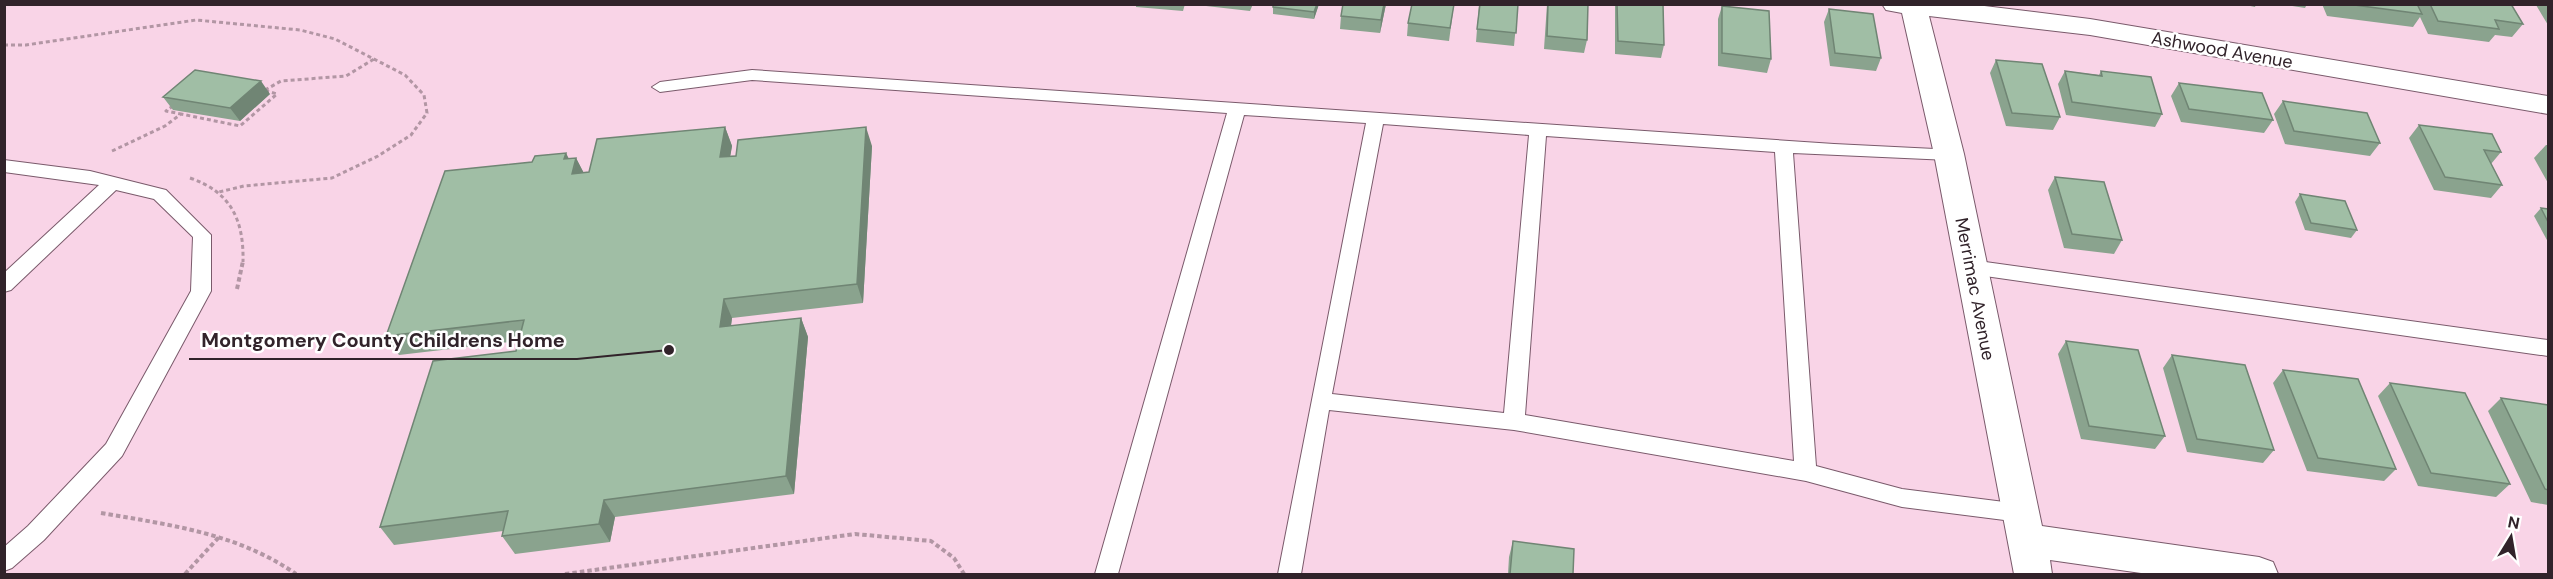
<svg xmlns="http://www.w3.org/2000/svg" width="2553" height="579" viewBox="0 0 2553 579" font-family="'DM Sans',sans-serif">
	<rect width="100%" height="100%" fill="#f9d4e7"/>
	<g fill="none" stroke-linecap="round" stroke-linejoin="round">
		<defs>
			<path id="lane" d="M752 70 1834 144 1955 150 1958 154 1949 160 1793 153 1816 466 1902 489 2020 504 2028 506 2031 513 2028 520 2020 522 1902 507 1806 481 1514 430 1329 410 1301 574H1278L1366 123 1244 115 1118 574H1095L1227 113 752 80 660 92 652 87 660 82ZM1383 124 1529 135 1504 413 1332 394ZM1546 136 1775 152 1794 461 1525 415Z
				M4 160 90 171 166 190 211 235V291L122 456 44 540 12 568 4 571V547L28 526 106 444 191 291 193 237 154 199 116 190 11 290 4 292V273L99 185 4 172Z
				M1971 260 2548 340V356L1971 274 1964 272 1961 267 1964 262Z"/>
			<path id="street" d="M1882 4H1968L2090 19 2548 96V114L2090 35 1929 16 1964 154 2042 526 2259 557 2273 562 2278 574H2148L2050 560 2052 574H2014L1934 154 1902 13 1886 10Z"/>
		</defs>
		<use href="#lane" stroke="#7a5a6b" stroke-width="2"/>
		<use href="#street" stroke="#7a5a6b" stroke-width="2"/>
		<path stroke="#b296a4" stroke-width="3" stroke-dasharray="4 3" stroke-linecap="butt" d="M4 45H26L196 20 300 30 335 39 405 75 424 95 427 113 411 135 378 156 332 178 244 186 219 192
			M265 90 281 81 346 76 374 59
			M173 106 166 111 181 114
			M112 151 165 126 181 114 240 126 277 94 263 90
			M190 178C231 192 244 220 243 262"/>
		<path stroke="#b296a4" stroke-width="4" stroke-dasharray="4.5 3" stroke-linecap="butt" d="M237 289 243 261
			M101 513C170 525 237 533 296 574
			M185 574 220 536
			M565 574 855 534 931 541 954 558 964 574"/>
		<use href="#lane" fill="#fff" fill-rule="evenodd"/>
		<use href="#street" fill="#fff" fill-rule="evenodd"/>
	</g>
	<path fill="#8aa38e" d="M1136 4H1185L1183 11 1136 7Z
		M1206 4H1253L1250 11 1206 6Z
		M1319 4 1314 19 1273 14V7Z
		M1343 4H1386L1380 33 1340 29 1341 16Z
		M1412 4H1454L1449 41 1407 36 1408 23Z
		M1479 4H1518L1514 46 1476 42Z
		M1547 4H1588L1587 40 1584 53 1544 49Z
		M1615 4H1663L1664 45 1661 58 1615 54Z
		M2241 4H2256L2255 7Z
		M2279 4H2307L2305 8Z
		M2322 4H2511L2523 24 2512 37 2495 35 2489 42 2428 34 2420 17 2413 27 2327 16Z
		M2537 4H2548V25L2536 5Z
		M1722 6 1771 59 1767 73 1718 66V19Z
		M1829 9 1881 58 1876 71 1830 66 1824 22Z
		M1996 60 2060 117 2053 130 2006 126 1990 73Z
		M2065 71 2099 75 2101 71 2162 114 2155 127 2066 115 2058 84Z
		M2179 83 2273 120 2264 133 2181 122 2171 96Z
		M270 94 240 121 173 110 163 97Z
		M2283 101 2380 143 2370 156 2285 144 2274 114Z
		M2419 125 2501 152 2491 164 2502 185 2491 198 2434 190 2409 138Z
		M725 127 732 146 730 156 872 146 863 303 732 318 731 326 801 318 808 337 794 494 615 517 610 542 515 554 502 536 503 531 394 545 380 527 516 351 519 341 399 355 386 336 532 162 566 153 568 159 576 158 583 172H589Z
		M2546 145H2548V183L2534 158Z
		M2055 177 2122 240 2114 254 2064 248 2048 190Z
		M2300 194 2357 230 2351 238 2305 230 2295 202Z
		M2541 208 2548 209V242L2534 216Z
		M2066 341 2165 436 2155 449 2081 439 2058 354Z
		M2172 355 2274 450 2263 463 2187 452 2163 368Z
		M2283 370 2396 469 2384 481 2307 471 2273 383Z
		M2390 383 2510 484 2496 497 2418 486 2378 396Z
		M2501 398 2548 405V505L2531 502 2488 411Z
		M1513 541 1573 574H1508L1509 557Z"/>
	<path fill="#708574" d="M1317 4H1319L1314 19V12Z
		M1384 4H1386L1380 33 1381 20Z
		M261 81 270 94 240 121 230 108Z
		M725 127 732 146 727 176 720 157Z
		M866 127 872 146 863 303 857 284Z
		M566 153 574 169 576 158 586 177 582 192 564 159Z
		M724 299 732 318 728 346 720 327Z
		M801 318 808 337 794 494 786 476Z
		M604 500 615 517 610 542 599 524Z"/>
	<path fill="#a0bea5" stroke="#708574" stroke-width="1.5" d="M1273 4H1317L1314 12 1273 7Z
		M1343 4H1384L1381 20 1341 16Z
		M1412 4H1454L1450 28 1408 23Z
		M1480 4H1518L1516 33 1477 29Z
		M1548 4H1588L1587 40 1547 36Z
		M1617 4H1663L1664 45 1618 41Z
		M2347 4H2417L2422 14Z
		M2430 4H2511L2523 24 2495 20 2499 29 2438 21Z
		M1722 6 1769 11 1771 59 1722 53Z
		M1829 9 1873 14 1881 58 1835 53Z
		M1996 60 2042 64 2060 117 2012 113Z
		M195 70 261 81 230 108 163 97Z
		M2065 71 2102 76 2101 71 2151 77 2162 114 2072 102Z
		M2179 83 2262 93 2273 120 2189 109Z
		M2283 101 2367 113 2380 143 2294 131Z
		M2419 125 2492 134 2501 152 2484 150 2502 185 2445 177Z
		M725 127 720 157 736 156 738 140 866 127 857 284 724 299 720 327 801 318 786 476 604 500 599 524 502 536 508 511 380 527 433 361 516 351 524 320 386 336 445 171 532 162 535 156 566 153 564 159 576 158 572 174 589 172 597 139Z
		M2055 177 2104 182 2122 240 2072 234Z
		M2300 194 2345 201 2357 230 2311 223Z
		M2541 208 2548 209V222Z
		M2066 341 2138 350 2165 436 2089 426Z
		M2172 355 2245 365 2274 450 2197 439Z
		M2283 370 2358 379 2396 469 2318 458Z
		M2390 383 2465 393 2510 484 2431 473Z
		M2501 398 2548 405V490L2545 489Z
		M1513 541 1574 549 1573 574H1510Z"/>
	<g text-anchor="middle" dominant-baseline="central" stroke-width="5" stroke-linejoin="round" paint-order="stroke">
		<g font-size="18" fill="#31232a" stroke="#fff">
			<text transform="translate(2222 50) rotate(10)">Ashwood Avenue</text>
			<text transform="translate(1975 289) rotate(79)">Merrimac Avenue</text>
		</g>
	</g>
	<path fill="none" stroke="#31232a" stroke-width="2" d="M669 350L577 359H189"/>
	<circle fill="#31232a" stroke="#fff" stroke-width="2" cx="669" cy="350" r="6"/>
	<g font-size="20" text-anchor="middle" font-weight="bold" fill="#31232a" stroke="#fff" stroke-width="5" stroke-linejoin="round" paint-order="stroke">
		<text x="383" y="347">Montgomery County Childrens Home</text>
	</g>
	<rect width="2553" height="579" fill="none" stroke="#31232a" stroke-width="12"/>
	<g transform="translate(2511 537) rotate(11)" stroke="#ffffff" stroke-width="4.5" paint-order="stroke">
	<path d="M0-4.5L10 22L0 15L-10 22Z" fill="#31232a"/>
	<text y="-9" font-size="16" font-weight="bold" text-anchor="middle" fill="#31232a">N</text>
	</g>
</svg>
